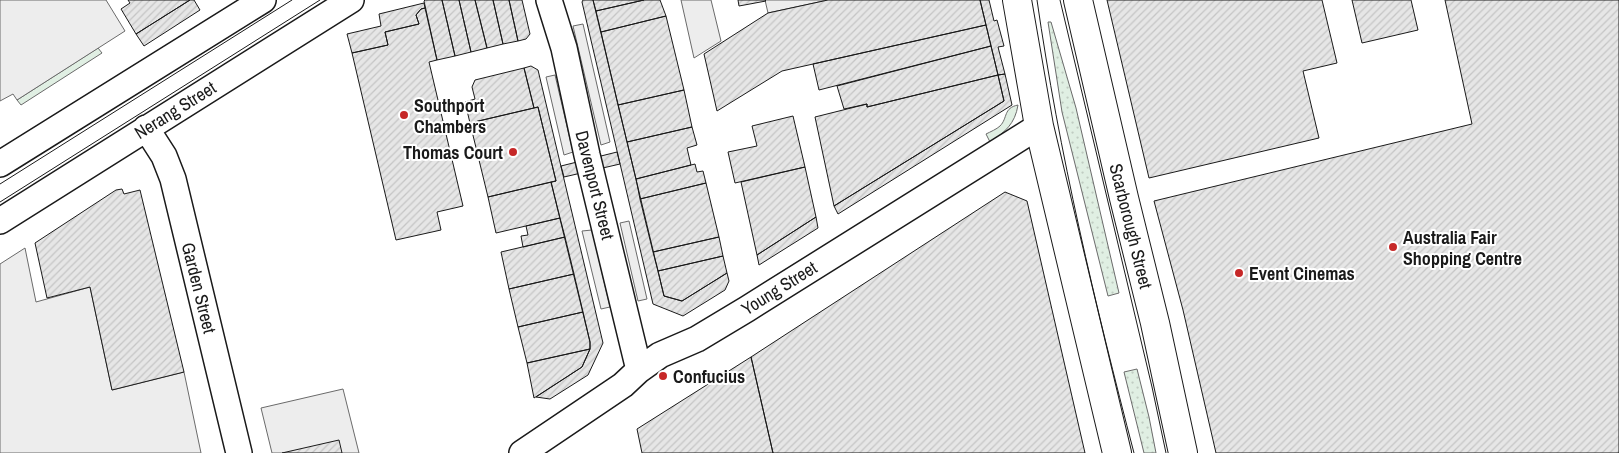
<svg xmlns="http://www.w3.org/2000/svg" width="1619" height="453" viewBox="0 0 1619 453" font-family="'Archivo Narrow',sans-serif">
	<defs>
		<pattern id="grass-dots" width="8" height="8" patternUnits="userSpaceOnUse" patternTransform="scale(1.25)"><rect width="8" height="8" fill="#e0efe3"/><path d="M2 2h.1M6 6h.1" fill="none" stroke="#c0ccc2" stroke-width="1.8" stroke-linecap="round"/></pattern>
		<pattern id="building-hatch" width="6" height="6" patternUnits="userSpaceOnUse" patternTransform="scale(1.25)"><rect width="6" height="6" fill="#e6e6e6"/><path d="M-1 1l2-2M0 6l6-6M5 7l2-2" fill="none" stroke="#c5c5c5"/></pattern>
	</defs>
	<rect width="100%" height="100%" fill="#fff"/>
	<path fill="url(#grass-dots)" stroke="#6a6a6a" d="M1048 22H1051L1076 108 1119 293 1108 296 1062 112Z
		M1137 369 1149 417 1156 453H1144L1124 372Z"/>
	<path fill="#e0efe3" stroke="#6a6a6a" d="M98 48 102 53 21 105 17 100Z
		M1018 105C1015 124 1005 132 990 142L986 134C990 132 997 129 1000 126 1008 118 1003 108 1018 105Z"/>
	<path fill="#ededed" stroke="#6a6a6a" d="M0 0H106L125 31 17 100 13 94 0 101Z
		M681 0H711L721 41 694 58Z
		M765 0H828L768 13Z
		M583 24 610 142 601 145 573 26Z
		M555 75 573 152 564 155 546 77Z
		M629 221 647 299 638 301 620 223Z
		M592 230 610 307 601 309 582 231Z
		M25 248 36 302 90 287 112 390 184 372 201 453H0V264Z
		M343 389 359 453H272L261 408Z"/>
	<path fill="url(#building-hatch)" stroke="#1a1a1a" d="M128 0H190L136 34 121 9 130 3Z
		M190 0H194L200 10 144 46 136 34Z
		M425 0H442L455 56 437 60 424 1Z
		M442 0H459L471 52 455 56Z
		M459 0H475L487 48 471 52Z
		M475 0H493L503 44 487 48Z
		M493 0H509L518 41 503 44Z
		M509 0H522L530 34 526 39 518 41Z
		M583 0H593L664 296 682 301 727 273 729 281 725 290 683 316 653 304 582 2Z
		M593 0H644L596 11Z
		M644 0H660L666 16 601 32 596 11Z
		M738 0H765L766 1 739 6Z
		M828 0H980L986 25 782 71 717 111 704 54 768 13Z
		M980 0H989L994 21 997 20 1004 46 998 47 1005 74 998 75Z
		M1107 0H1322L1337 63 1303 71 1319 138 1149 178Z
		M1352 0H1411L1418 30 1362 43Z
		M1445 0H1619V453H1216L1183 310 1154 201 1472 124Z
		M424 3 425 8 421 9 416 15 419 24 385 32 388 45 352 53 347 34 381 26 379 14Z
		M425 8 437 60 429 62 463 206 437 212 441 230 396 240 352 53 388 45 385 32 419 24 416 15 421 9Z
		M666 16 684 90 618 105 601 32Z
		M986 25 991 46 819 90 813 64Z
		M991 46 998 75 867 107V104L844 109 837 86Z
		M531 66 538 70 603 343 588 375 550 399 536 397 582 367 590 349V342L551 182 556 181 538 107 534 108 524 68Z
		M524 68 534 108 470 123 465 102 475 99 472 87 475 80Z
		M1005 74 1012 105 838 214 834 206 1004 101 998 75Z
		M998 75 1004 101 834 206 815 117 867 104V107Z
		M684 90 692 127 627 142 618 105Z
		M538 107 556 181 488 197 470 123Z
		M793 116 805 167 735 183 728 152 757 146 752 126Z
		M692 127 697 145 687 148 691 165 636 179 627 142Z
		M617 152 620 164 564 177 561 166Z
		M695 164 697 172 703 171 706 183 640 199 636 179Z
		M805 167 816 217 757 255 741 182Z
		M551 182 560 218 496 233 488 197Z
		M706 183 719 237 653 252 640 199Z
		M122 189 124 194 140 190 184 372 112 390 90 287 47 298 35 243 116 190Z
		M1005 192 1027 201 1085 453H773L751 357Z
		M816 217 818 228 759 265 757 255Z
		M560 218 565 237 523 247 521 236 528 235 526 226Z
		M565 237 574 274 509 289 501 252Z
		M719 237 723 256 658 271 653 252Z
		M723 256 727 273 682 301 664 296 658 271Z
		M574 274 583 312 518 327 509 289Z
		M583 312 590 342V349L527 363 518 327Z
		M590 349 582 367 534 398 527 363Z
		M751 357 773 453H642L637 429Z
		M339 440 342 453H282Z"/>
	<g fill="none" stroke-linecap="round" stroke-linejoin="round">
		<defs>
			<path id="minor" d="M549 0 564 48 587 155 639 370
				M146 128 164 156 173 179 239 453
				M0 164 263 0
				M0 221 351 0
				M522 453 623 385 639 370 660 355 697 339 747 309 1039 126"/>
			<path id="secondary" d="M1017 0 1039 126 1117 453
				M1078 0 1124 198 1155 323 1183 453"/>
		</defs>
		<use href="#minor" stroke="#1a1a1a" stroke-width="28"/>
		<use href="#secondary" stroke="#1a1a1a" stroke-width="30"/>
		<use href="#minor" stroke="#fff" stroke-width="25"/>
		<use href="#secondary" stroke="#fff" stroke-width="28"/>
		<path stroke="#1a1a1a" stroke-width="1" d="M1037 0C1059 153 1095 304 1134 453
			M1060 0 1152 387 1166 453
			M0 184 292 0
			M0 202 320 0"/>
	</g>
	<g fill="#c62828" stroke="#fff" stroke-width="2">
		<circle cx="404" cy="115" r="5"/>
		<circle cx="513" cy="152" r="5"/>
		<circle cx="1393" cy="247" r="5"/>
		<circle cx="1239" cy="273" r="5"/>
		<circle cx="663" cy="376" r="5"/>
	</g>
	<g text-anchor="middle" dominant-baseline="central" stroke-width="4" stroke-linejoin="round" paint-order="stroke">
		<g font-size="18" font-weight="bold" fill="#1a1a1a" stroke="#fff" text-anchor="start">
			<text x="414" y="105">Southport<tspan x="414" dy="21">Chambers</tspan></text>
			<text x="503" y="152" text-anchor="end">Thomas Court</text>
			<text x="1403" y="237">Australia Fair<tspan x="1403" dy="21">Shopping Centre</tspan></text>
			<text x="1249" y="273">Event Cinemas</text>
			<text x="673" y="376">Confucius</text>
		</g>
		<g font-size="18" fill="#1a1a1a" stroke="#fff">
			<text transform="translate(175 110) rotate(-32)">Nerang Street</text>
			<text transform="translate(595 185) rotate(76)">Davenport Street</text>
			<text transform="translate(1131 226) rotate(76)">Scarborough Street</text>
			<text transform="translate(199 288) rotate(76)">Garden Street</text>
			<text transform="translate(779 288) rotate(-32)">Young Street</text>
		</g>
	</g>
</svg>
